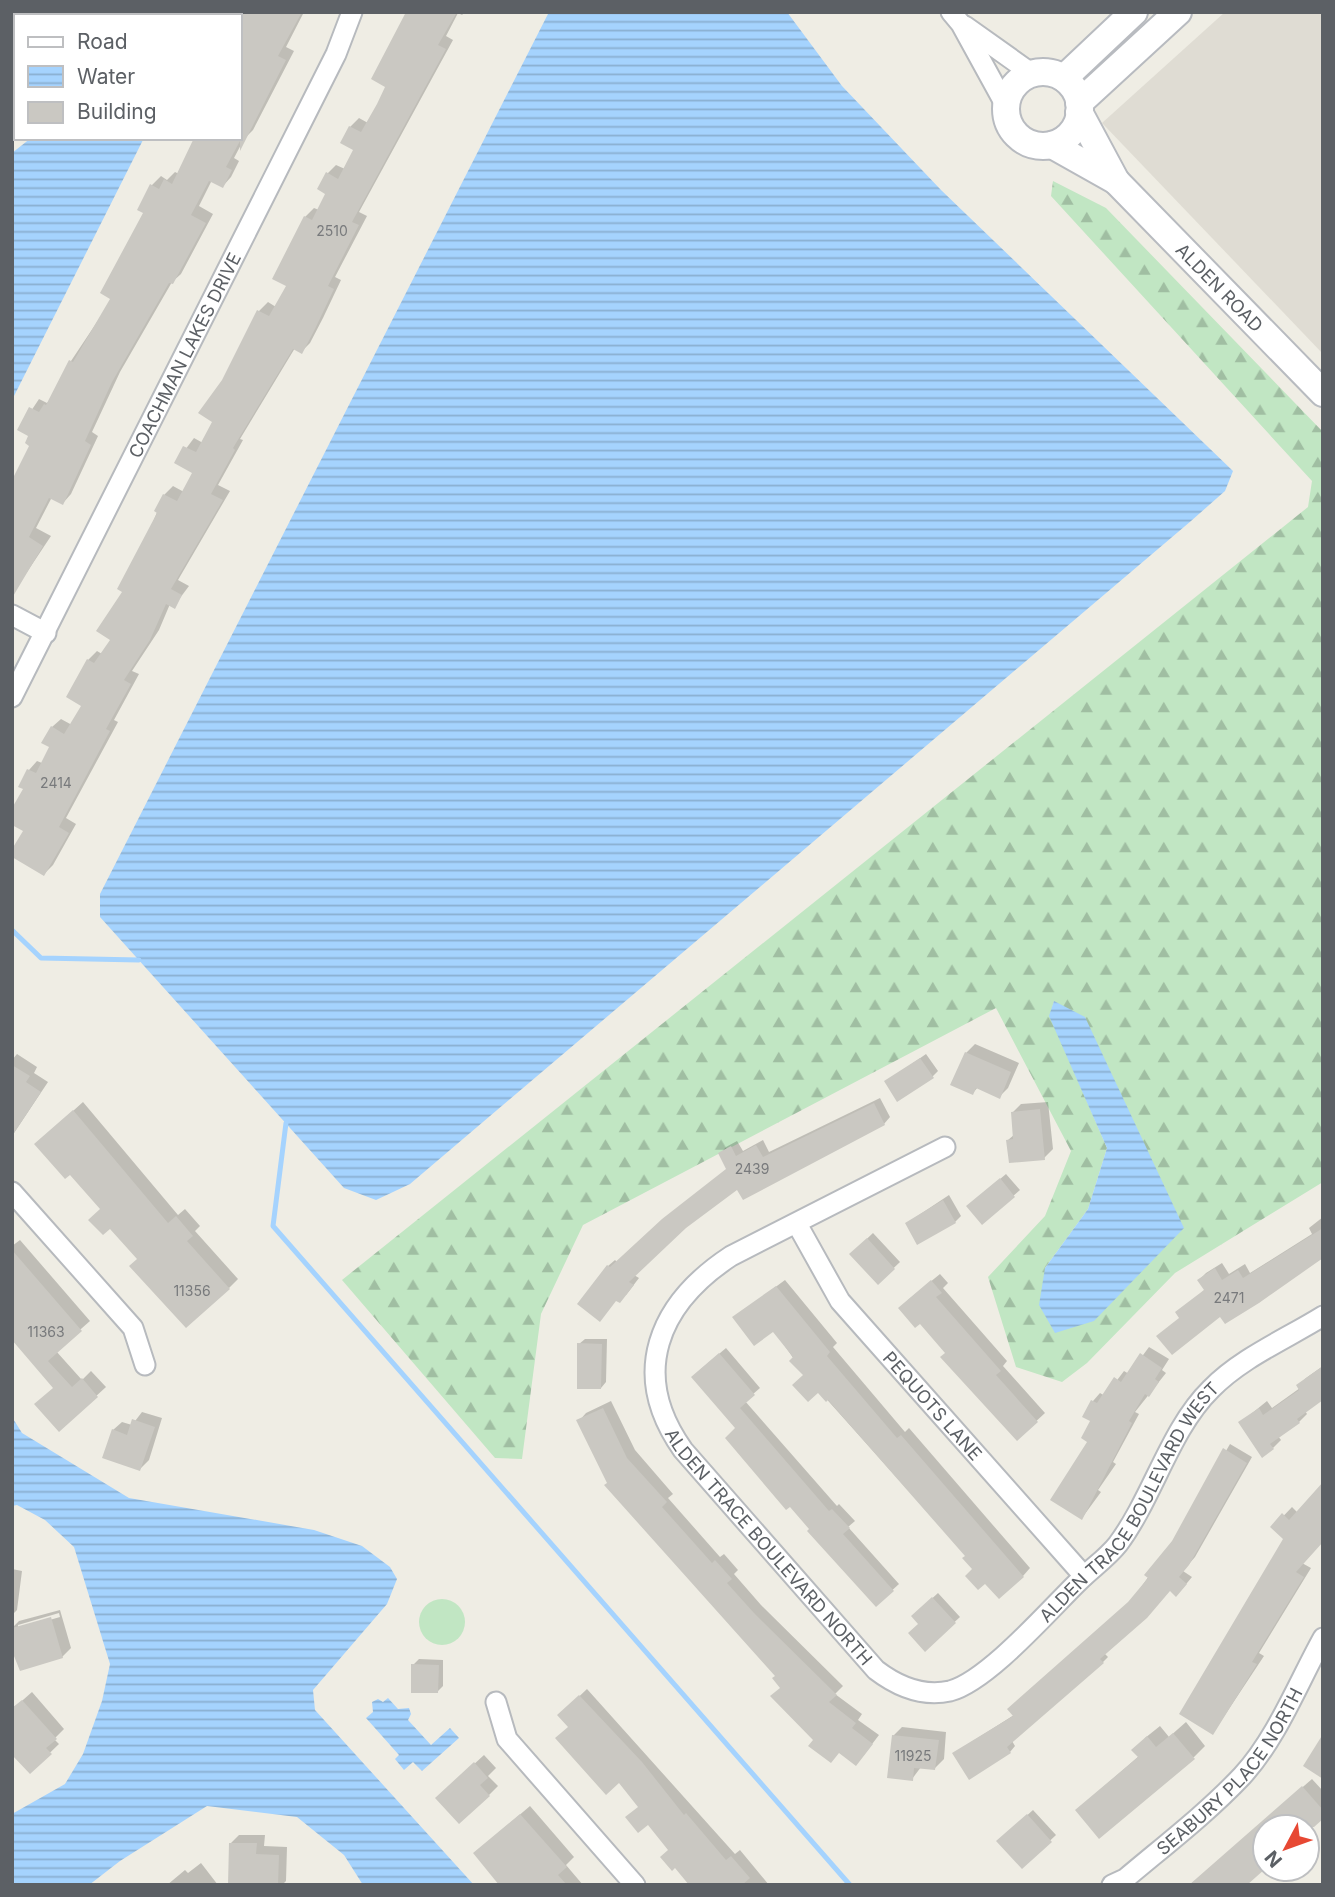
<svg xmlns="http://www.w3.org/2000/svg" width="1335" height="1897" viewBox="0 0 1335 1897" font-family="Inter,sans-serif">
	<defs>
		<pattern id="forest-firs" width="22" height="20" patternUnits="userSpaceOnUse" patternTransform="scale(1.75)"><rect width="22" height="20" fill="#c1e6c3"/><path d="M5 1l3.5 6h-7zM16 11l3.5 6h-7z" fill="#a0bea2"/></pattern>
		<pattern id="water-rules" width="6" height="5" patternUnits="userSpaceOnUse" patternTransform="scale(1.75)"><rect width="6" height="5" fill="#a5d3fe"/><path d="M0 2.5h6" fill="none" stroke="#8aafd1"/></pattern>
	</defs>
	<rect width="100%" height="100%" fill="#efede4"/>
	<path fill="#dfdcd3" d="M1225 12H1323V354L1102 123Z"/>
	<path fill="url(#forest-firs)" fill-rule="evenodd" d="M1053 181 1106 208 1323 432V1182L1175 1273 1087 1363 1062 1382 1016 1367 988 1277 1045 1216 1071 1151 996 1008 583 1225 541 1314 522 1459 495 1458 342 1280 1308 507 1312 481 1051 196ZM1054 1001 1183 1227 1045 1268 1088 1209 1107 1148 1050 1016Z"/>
	<path fill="#c1e6c3" d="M419 1622a23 23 0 1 1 46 0a23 23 0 1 1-46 0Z"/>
	<path fill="url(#water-rules)" d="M78 12H208L206 16H79Z
		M549 12H787L842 86 941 190 1233 471 1225 491 1191 521 410 1184 376 1200 344 1188 100 917V894Z
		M31 138H144L12 400V153Z
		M1054 1001 1085 1017 1184 1228 1094 1321 1055 1333 1039 1305 1045 1268 1088 1209 1107 1148 1049 1016Z
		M12 1417 22 1433 129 1498 314 1530 362 1546 390 1567 397 1579 387 1604 313 1690 315 1710 474 1885H363L344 1855 297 1817 207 1806 120 1861 89 1885H12V1814L65 1784 83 1754 102 1701 110 1664 74 1547 45 1520 17 1505 12 1506Z
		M388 1698 398 1709 409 1708 411 1714 408 1720 431 1745 450 1728 459 1738 422 1771 413 1762 404 1770 395 1759 399 1755 366 1718 373 1712 372 1702 378 1699 383 1702Z"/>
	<path fill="#0003" fill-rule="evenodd" d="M12 12H63L65 16 12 17Z
		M251 12H304L286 47 294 51 253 130 244 139 234 158 239 161 231 177 223 186 212 180 199 206 213 214 181 274 172 282 120 372 92 432 98 436 71 494 63 503 52 497 36 528 51 536 21 581 32 445 31 436 19 429 39 399 47 403 52 398 71 361 113 298 145 213 152 185 161 176 167 180 175 172 179 174 240 138V34Z
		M408 12H465L462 15 458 13 446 36 453 40 359 212 367 216 335 277 341 280 323 318 310 343 301 352 295 348 240 439 243 440 218 485 230 491 178 580 189 586 174 606 170 604 159 630 132 671 139 674 114 720 118 722 66 818 76 824 53 865 44 874 25 830 26 788 21 786 29 770 37 761 42 763 51 747 52 727 61 719 72 725 84 705 88 660 97 651 102 654 112 639 125 591 164 495 173 486 184 492 194 472 176 462 194 438 203 443 214 421 223 380 259 311 268 302 276 307 288 286 305 217 314 208 319 210 327 193 328 173 336 165 345 169 355 149 350 127 359 118 368 123 388 86Z
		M16 61V118L12 121V64Z
		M975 1044 1019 1063 1008 1088 999 1097 978 1087 973 1093 966 1053Z
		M17 1054 37 1067 34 1073 48 1082 12 1136V1060Z
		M926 1054 938 1071 932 1077 886 1082Z
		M880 1098 890 1117 884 1124 738 1188 685 1226 634 1275 639 1278 626 1295 608 1266 615 1260 617 1262 728 1168 720 1154 726 1147 737 1141 743 1151 763 1140 769 1152Z
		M83 1102 178 1215 185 1209 200 1226 195 1231 238 1279 229 1288 139 1259 45 1136Z
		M1048 1102 1053 1149 1044 1158 1008 1140 1015 1134 1012 1113 1021 1104Z
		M1006 1174 1020 1190 982 1223 974 1201Z
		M949 1195 961 1216 955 1222 907 1223Z
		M1323 1217V1258L1221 1315 1181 1317 1205 1289 1199 1280 1206 1273 1222 1263 1229 1274 1245 1264 1250 1273 1312 1234 1309 1228Z
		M873 1233 900 1262 878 1283 851 1254Z
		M20 1240 90 1321 56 1351 82 1380 91 1371 106 1387 59 1430 55 1388 12 1313V1246Z
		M940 1274 948 1283 943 1288 1007 1361 1003 1366 1045 1413 1017 1439 908 1300Z
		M785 1280 837 1343 833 1347 905 1432 909 1428 1030 1568 1023 1576 974 1569 967 1556 805 1375 773 1329 735 1317Z
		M585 1339H607L606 1382 601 1388 579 1344Z
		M1149 1347 1169 1359 1162 1370 1166 1373 1135 1412 1139 1414 1113 1462 1116 1464 1098 1490 1101 1492 1082 1518 1093 1401 1100 1393 1105 1396 1124 1371 1129 1374Z
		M726 1348 760 1388 745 1401 837 1506 839 1504 855 1521 848 1527 899 1584 876 1605 812 1529 737 1428 700 1370Z
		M1323 1366V1398L1305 1411 1307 1414 1299 1422 1278 1436 1281 1440 1273 1448 1240 1423 1267 1401 1272 1408 1300 1388 1298 1386 1306 1378Z
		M611 1401 635 1450 673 1494 668 1498 720 1557 724 1554 738 1570 734 1574 761 1605 843 1686 835 1694 862 1714 858 1720 879 1735 863 1756 840 1752 816 1740 777 1676 609 1483 579 1421 586 1413Z
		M142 1412 162 1418 149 1460 140 1469 113 1430 122 1422 132 1425Z
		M1230 1444 1252 1457 1195 1557 1183 1571 1192 1577 1182 1589 1170 1590 1104 1653 1108 1657 1103 1662 1012 1741 1015 1746 1010 1752 954 1753 1014 1715 1132 1600 1173 1542Z
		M1292 1507 1298 1513 1302 1563 1311 1568 1259 1653 1264 1656 1213 1733 1285 1539 1273 1527Z
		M12 1569 22 1571 17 1610 12 1615Z
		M938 1593 960 1617 925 1649 920 1624 913 1616Z
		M60 1610 71 1648 62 1657 12 1638V1628L19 1621ZM59 1613 60 1617 18 1629V1625Z
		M419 1659 443 1660V1686L437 1692 413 1665Z
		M587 1689 735 1854 740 1850 769 1885H691L640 1806 570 1727 567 1708Z
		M32 1692 64 1729 54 1739 59 1744 30 1772 12 1752V1704L15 1707Z
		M1186 1722 1205 1746 1194 1757 1077 1810 1139 1756 1145 1738 1160 1726 1169 1737Z
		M902 1727 946 1732 944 1759 935 1768 921 1767 912 1779 893 1736Z
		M484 1755 496 1768 488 1776 498 1786 489 1795 446 1790Z
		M1312 1779 1323 1791V1817L1307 1831V1827H1265V1868L1190 1885Z
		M530 1806 574 1857 566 1865 583 1885H503L484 1845Z
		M1033 1810 1056 1835 1022 1867 1004 1836Z
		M239 1835H265L264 1846 287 1847 286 1881 282 1885H230L231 1843Z
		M201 1863 218 1885H167L185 1870 188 1873Z"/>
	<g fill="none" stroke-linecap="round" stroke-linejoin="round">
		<path stroke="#a5d3fe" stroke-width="5" d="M12 930 41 958 139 960
			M286 1123 273 1226 850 1885"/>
	</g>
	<path fill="#cac8c2" d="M240 12H302L278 56 286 60 240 151V141L226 167 232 170 223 188 209 181 191 215 206 223 173 284 169 283 112 382 85 441 91 445 63 505 49 498 29 537 43 546 12 598V480L29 446 25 443 28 436 17 430 29 407 39 412 44 404 46 405 69 360 73 362 110 299 100 293 143 213 137 210 150 184 159 189 164 179 172 184 194 138H240Z
		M406 12H457L438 45 446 49 352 222 359 225 328 286 334 289 315 329 302 354 293 349 233 448 235 450 211 494 223 500 171 589 182 595 175 609 166 604 150 640 124 680 131 684 106 729 110 731 59 827 69 833 44 876 12 857V849L23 831 12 825V808L23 789 18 787 27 769 36 773 49 747 41 743 51 726 64 734 81 706 66 697 87 659 94 663 110 640 96 631 122 592 117 589 157 513 154 511 163 494 177 501 192 473 174 463 183 446 196 452 212 422 198 413 222 380 257 310 269 316 286 286 272 279 304 216 312 220 325 194 317 189 326 172 338 179 353 150 340 143 349 126 361 132 377 104 385 87 371 79Z
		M965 1052 1011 1072 1000 1099 976 1088 973 1095 950 1085Z
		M920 1058 934 1078 897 1102 884 1081Z
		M12 1065 30 1076 26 1082 41 1092 12 1136Z
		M874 1103 885 1125 743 1200 737 1190 686 1228 629 1282 634 1285 620 1303 616 1301 600 1322 577 1304 607 1265 610 1267 662 1219 726 1169 718 1153 731 1146 736 1156 756 1145 763 1157Z
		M1040 1109 1045 1160 1009 1163 1006 1140 1013 1139 1011 1112Z
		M73 1110 168 1223 176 1216 193 1236 187 1241 230 1289 186 1328 129 1266 137 1259 110 1229 103 1235 88 1220 100 1209 70 1175 65 1179 34 1144Z
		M1000 1178 1015 1197 982 1225 966 1206Z
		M943 1200 956 1223 917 1245 905 1223Z
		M1323 1228V1258L1259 1303 1225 1324 1220 1317 1172 1355 1156 1336 1179 1318 1175 1312 1204 1290 1197 1280 1215 1268 1222 1280 1238 1270 1243 1278Z
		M867 1238 895 1269 878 1285 849 1254Z
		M12 1250 82 1331 48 1361 72 1387 82 1378 98 1397 59 1432 34 1404 53 1388 12 1340Z
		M931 1280 942 1293 936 1297 1001 1371 996 1375 1038 1422 1017 1441 940 1357 945 1353 920 1324 915 1328 898 1308Z
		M776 1286 830 1352 827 1356 897 1438 901 1435 1024 1577 999 1599 985 1584 978 1590 965 1576 972 1569 962 1558 965 1556 828 1400 826 1402 818 1393 808 1402 792 1385 803 1375 789 1361 793 1357 773 1332 754 1346 732 1317Z
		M577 1343 602 1344 601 1389H577Z
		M719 1353 755 1395 740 1408 829 1511 832 1509 850 1528 843 1534 894 1591 876 1607 807 1531 809 1529 790 1507 786 1510 725 1438 735 1428 691 1377Z
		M1140 1353 1162 1368 1155 1379 1159 1382 1149 1397 1145 1394 1129 1421 1132 1423 1082 1520 1050 1500 1087 1442 1081 1438 1090 1421 1082 1417 1091 1400 1097 1403 1114 1377 1121 1382Z
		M1323 1366V1400L1297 1419 1300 1423 1270 1444 1274 1449 1262 1458 1238 1422 1259 1408 1263 1415 1299 1390 1296 1385Z
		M603 1408 627 1458 667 1502 662 1507 712 1563 715 1560 732 1579 727 1583 754 1613 837 1695 829 1702 856 1723 852 1728 873 1744 856 1766 839 1753 831 1763 808 1746 813 1740 770 1696 780 1688 772 1678 775 1676 604 1485 607 1483 576 1420Z
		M132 1419 155 1427 140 1471 102 1458 112 1429 127 1435Z
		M1223 1448 1247 1463 1189 1565 1179 1577 1187 1584 1176 1597 1170 1591 1147 1618 1100 1659 1104 1663 1007 1747 1011 1753 969 1780 952 1753 1013 1716 1007 1709 1128 1602 1148 1578 1144 1575 1172 1541Z
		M1323 1482V1542L1296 1572 1304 1577 1252 1662 1257 1664 1213 1735 1179 1714 1283 1539 1270 1527 1282 1513 1289 1520Z
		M932 1597 956 1623 925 1652 908 1633 918 1624 911 1616Z
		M51 1617 63 1658 20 1671 12 1651V1628Z
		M411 1664 439 1665 438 1693H411Z
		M579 1695 642 1762 684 1815 686 1813 726 1860 731 1856 750 1878 742 1885H689L675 1868 672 1871 660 1857 668 1850 648 1825 638 1833 625 1817 638 1807 619 1783 606 1795 555 1738 568 1727 557 1715Z
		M22 1700 57 1739 46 1748 52 1754 30 1774 12 1755V1708Z
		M1173 1733 1195 1759 1099 1839 1075 1810 1138 1757 1131 1750 1147 1736 1156 1747Z
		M1323 1734V1779L1303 1766Z
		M892 1735 939 1740 935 1770 914 1768 913 1781 887 1778Z
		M474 1762 488 1778 480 1785 490 1796 459 1824 435 1798Z
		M1302 1786 1323 1810V1819L1314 1827H1265V1869L1247 1885H1189Z
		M520 1814 567 1867 558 1875 567 1885H499L473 1853Z
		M1027 1814 1052 1842 1022 1869 996 1841Z
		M229 1843H257L256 1854 279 1855 278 1885H228Z"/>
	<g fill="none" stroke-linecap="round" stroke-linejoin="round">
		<defs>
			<g id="street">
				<path d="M951 12 961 24 1006 106"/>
				<path d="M965 26 1031 73"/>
				<path d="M12 615 46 633"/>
				<path id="s1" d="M12 697 336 54 352 12"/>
				<path id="s2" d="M945 1147 731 1256C658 1304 629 1374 683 1450L876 1670C897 1686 923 1697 950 1691 988 1681 1050 1609 1079 1581 1092 1568 1107 1558 1118 1544 1153 1497 1170 1429 1211 1389 1241 1358 1286 1339 1323 1316"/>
				<path d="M12 1192 133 1328 145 1365"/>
				<path id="s3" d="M797 1224 840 1301 1084 1576"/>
				<path d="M496 1702 507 1739 635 1885"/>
				<path id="s4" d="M1112 1885 1125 1879C1164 1846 1206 1814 1242 1776 1277 1738 1298 1683 1323 1638"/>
			</g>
			<g id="secondary">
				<circle cx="1043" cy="109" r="37"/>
				<path d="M1064 78 1134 12"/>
				<path d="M1079 103 1178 12"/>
				<path d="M1079 112 1116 181"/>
				<path id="s5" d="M1052 145 1116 181 1323 393"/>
			</g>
		</defs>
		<use href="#street" stroke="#b7babe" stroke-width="23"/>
		<use href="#secondary" stroke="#b8bbc0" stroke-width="30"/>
		<use href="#street" stroke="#fff" stroke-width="19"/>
		<use href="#secondary" stroke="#fff" stroke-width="26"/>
	</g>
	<g text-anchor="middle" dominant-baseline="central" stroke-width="7" stroke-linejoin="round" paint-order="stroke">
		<g font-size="14" fill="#787a7c">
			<text x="332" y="230">2510</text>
			<text x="56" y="782">2414</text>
			<text x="752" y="1168">2439</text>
			<text x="192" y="1290">11356</text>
			<text x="1229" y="1297">2471</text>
			<text x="46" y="1331">11363</text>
			<text x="913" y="1755">11925</text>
		</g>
		<g font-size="18" fill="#5c6065" stroke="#fff">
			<text stroke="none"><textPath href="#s5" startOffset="222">ALDEN ROAD</textPath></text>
			<text stroke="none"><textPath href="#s1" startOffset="383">COACHMAN LAKES DRIVE</textPath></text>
			<text stroke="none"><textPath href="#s3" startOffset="228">PEQUOTS LANE</textPath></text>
			<text stroke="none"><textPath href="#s2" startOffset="1106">ALDEN TRACE BOULEVARD WEST</textPath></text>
			<text stroke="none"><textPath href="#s2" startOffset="598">ALDEN TRACE BOULEVARD NORTH</textPath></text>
			<text stroke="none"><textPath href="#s4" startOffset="166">SEABURY PLACE NORTH</textPath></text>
		</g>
	</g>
	<rect width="1335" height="1897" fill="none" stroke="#5c6065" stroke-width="28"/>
	<rect x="14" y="14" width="228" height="126" fill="#ffffff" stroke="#bebfc1" stroke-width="2"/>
	<rect x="28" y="37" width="35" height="10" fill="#ffffff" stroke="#bebfc1" stroke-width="2"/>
	<text x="77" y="49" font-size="21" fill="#5c6065">Road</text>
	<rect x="28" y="66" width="35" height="21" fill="url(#water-rules)" stroke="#bebfc1" stroke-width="2"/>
	<text x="77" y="84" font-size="21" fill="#5c6065">Water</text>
	<rect x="28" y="102" width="35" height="21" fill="#cac8c2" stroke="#bebfc1" stroke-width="2"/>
	<text x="77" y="119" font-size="21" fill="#5c6065">Building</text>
	<g transform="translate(1286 1848) rotate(229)"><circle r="33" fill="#ffffff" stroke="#bebfc1" stroke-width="2"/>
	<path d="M0-5L12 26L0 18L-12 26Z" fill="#e74833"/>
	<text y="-10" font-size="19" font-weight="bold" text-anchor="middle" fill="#5c6065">N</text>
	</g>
</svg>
